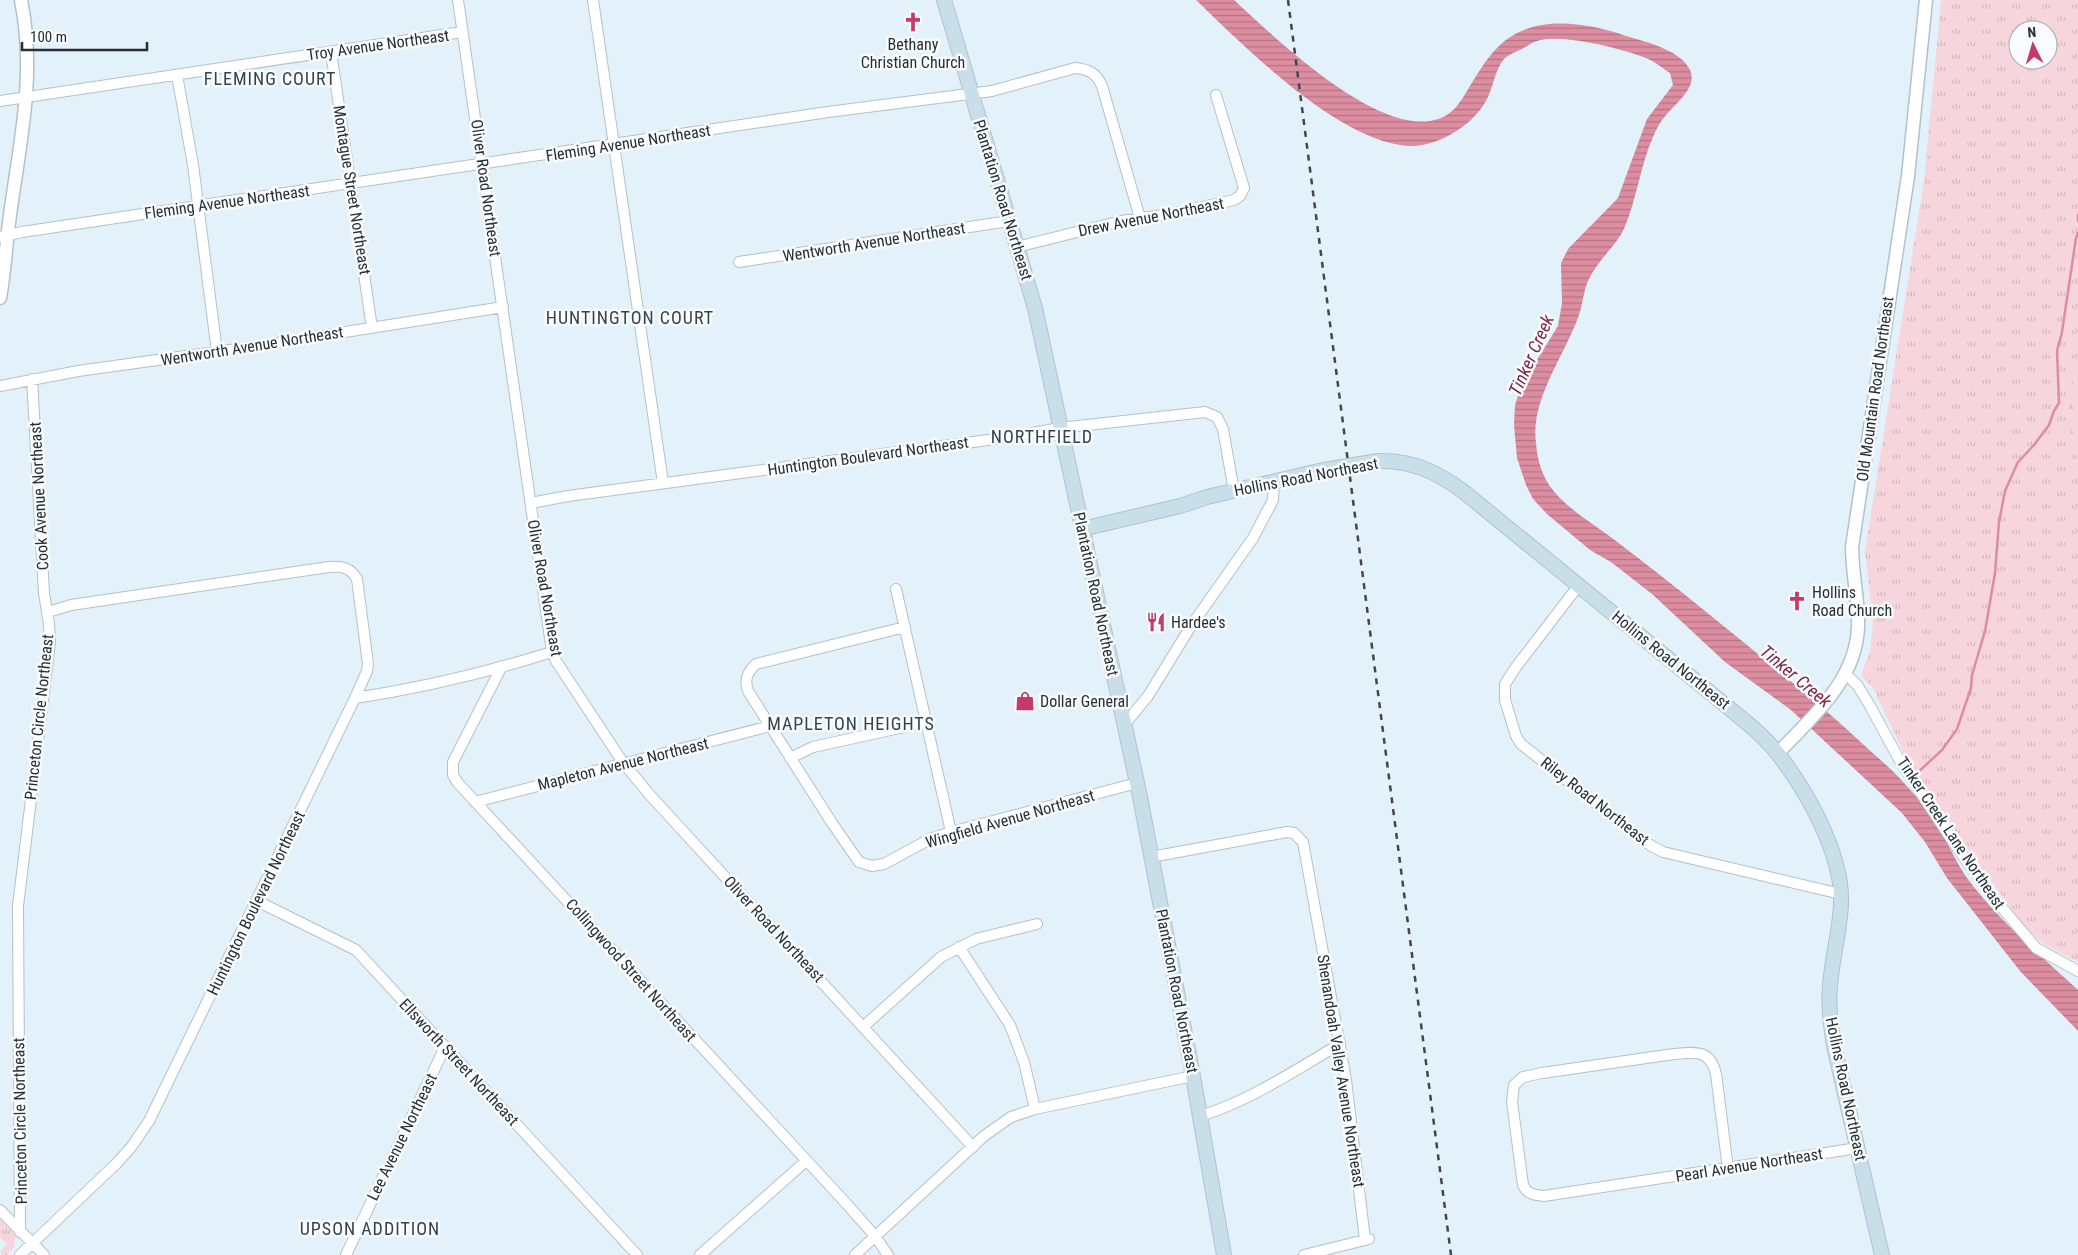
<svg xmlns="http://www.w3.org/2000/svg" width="2078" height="1255" viewBox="0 0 2078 1255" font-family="'Roboto Condensed',sans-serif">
	<defs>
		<pattern id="grass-tufts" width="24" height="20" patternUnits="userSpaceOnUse" patternTransform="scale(1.25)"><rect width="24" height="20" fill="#f6d6dc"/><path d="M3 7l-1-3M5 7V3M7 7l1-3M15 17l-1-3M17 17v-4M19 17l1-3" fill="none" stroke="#d3b8bd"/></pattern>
		<pattern id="forest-firs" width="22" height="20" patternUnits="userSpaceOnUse" patternTransform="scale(1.25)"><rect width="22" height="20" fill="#f6d6dc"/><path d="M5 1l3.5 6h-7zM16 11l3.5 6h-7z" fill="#d3b8bd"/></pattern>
		<pattern id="water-rules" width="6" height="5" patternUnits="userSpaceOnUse" patternTransform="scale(1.25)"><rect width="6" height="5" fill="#dd8da0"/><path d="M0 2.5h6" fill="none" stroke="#b37483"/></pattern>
	</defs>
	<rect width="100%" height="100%" fill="#e2f1fa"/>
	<path fill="url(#grass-tufts)" fill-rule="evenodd" d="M1941 0H2078V962L2043 944 2023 925 1926 791 1904 754 1873 688 1861 675 1870 652 1873 623 1865 551 1924 181ZM2018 30H2048V60H2018Z
		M0 1216 17 1237 15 1238 14 1247 7 1255H3L0 1252 7 1244 0 1237Z"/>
	<path fill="url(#forest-firs)" d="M2078 351V460C2064 429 2070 384 2078 351Z"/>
	<path fill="url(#water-rules)" d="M1196 0H1234C1275 38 1371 130 1430 121 1455 117 1461 100 1473 81 1480 70 1489 55 1499 46 1532 14 1584 22 1623 35 1642 41 1674 48 1686 64 1703 83 1678 101 1666 115 1661 121 1656 129 1653 137 1640 166 1637 199 1624 229 1615 247 1598 260 1589 279 1584 289 1583 301 1580 312 1566 355 1530 398 1536 443 1537 458 1541 472 1549 485 1565 508 1594 524 1616 541 1646 564 1676 587 1705 611 1760 656 1815 699 1866 747 1879 759 1893 770 1904 783 1918 798 1931 815 1941 832 1950 847 1957 864 1967 878 1998 920 2040 955 2078 990V1031L2020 971 1947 878 1925 842 1902 813 1791 710 1725 662 1652 594 1611 562 1590 550 1547 514 1533 499 1526 485 1517 458 1514 425 1515 405 1522 384 1558 326 1562 303 1561 263 1568 249 1618 198 1647 119 1673 85 1670 73C1663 69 1656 62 1648 59 1624 49 1561 33 1537 41 1531 43 1526 47 1520 50 1515 52 1508 55 1504 59 1495 70 1494 84 1488 97 1476 124 1437 148 1408 146 1337 140 1246 48 1196 0Z"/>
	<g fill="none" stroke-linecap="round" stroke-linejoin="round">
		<path stroke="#dd8da0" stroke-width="2.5" d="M2078 215V221
			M1916 774 1942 750 1957 729 1971 688 1972 675 1985 631 1995 573 1999 522 2005 491 2018 462 2034 445 2049 425 2054 411 2059 403 2057 351 2062 332 2076 238 2078 233"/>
		<defs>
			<path id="minor" d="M458 0 552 652 556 661 622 761 649 794 973 1147
				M593 0 663 483
				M331 52 372 328
				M177 75 193 165 217 352
				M0 101 462 32
				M0 237 22 232 828 112 992 91 1075 68C1089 69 1097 74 1102 86L1140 218
				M1017 247 1121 221 1170 214 1234 200 1240 196 1244 188 1216 95
				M739 262 1009 221
				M0 386 78 371 251 347 503 307
				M531 503 568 496 1003 438 1060 428 1205 412 1217 417 1223 429 1234 491
				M1579 585 1516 667 1505 684V700L1516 736 1521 744 1627 828 1650 845 1663 852 1841 894
				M896 589 951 832
				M48 612 71 605 329 567C342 566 350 567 357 579L368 664 367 671 355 698
				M905 627 756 664C747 672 744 680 748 691L832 823 859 862 872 866 884 864 930 839 951 832 1137 783
				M502 666 453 762V775L457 782 844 1201 875 1236 888 1255
				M1846 674 1858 686 1870 706 1900 761 1958 849 1993 897 2036 948 2078 971
				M1124 725 1148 696 1191 626 1253 538 1273 500 1274 481
				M790 758 813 747 927 722
				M475 802 770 726
				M1151 857 1287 832 1294 833 1303 842 1346 1080 1365 1240
				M257 901 356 950 637 1255
				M959 947 1010 1025 1024 1062 1035 1109
				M863 1027 941 957 976 939 1037 924
				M1200 1116C1250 1101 1295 1070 1340 1044
				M1728 1169 1716 1074C1710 1049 1695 1052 1674 1054L1542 1073 1523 1077 1514 1085 1512 1102 1523 1185C1527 1194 1534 1195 1544 1196L1858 1148
				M0 1210 44 1255
				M20 1232 18 906 50 643 49 624 44 593 32 379
				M20 1255 117 1163 132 1146 149 1121 355 698C421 688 488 672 552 652
				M346 1255 445 1047
				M700 1255 806 1161
				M855 1255 984 1136 1011 1117 1035 1109 1193 1076
				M1304 1255 1369 1239"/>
			<path id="tertiary" d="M0 298C5 271 6 243 10 215 20 141 36 75 21 0
				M1778 753C1812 717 1856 681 1858 627 1859 601 1852 574 1852 547L1908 176 1926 0"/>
			<path id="secondary" d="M944 0 1035 308 1140 797 1193 1076 1224 1255
				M1378 461C1412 460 1437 472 1464 492L1746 722C1758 732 1769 742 1778 754 1807 791 1843 855 1841 903 1840 931 1832 958 1830 986 1828 1006 1831 1026 1834 1046L1882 1255
				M1082 529 1180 506 1207 497 1319 471"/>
		</defs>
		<use href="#minor" stroke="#b3c1ca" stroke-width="12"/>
		<use href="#tertiary" stroke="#b3c1ca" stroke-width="15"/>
		<use href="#secondary" stroke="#b3c1ca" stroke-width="16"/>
		<use href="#minor" stroke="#fff" stroke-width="10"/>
		<use href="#tertiary" stroke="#fff" stroke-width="12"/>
		<use href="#secondary" stroke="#c8dfea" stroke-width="14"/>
		<path stroke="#40484b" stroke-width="2.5" stroke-dasharray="6 6" stroke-linecap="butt" d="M1288 0 1451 1255"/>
		<defs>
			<path id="secondary-bridge" d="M1319 471 1378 461"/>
		</defs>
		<use href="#secondary-bridge" stroke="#b3c1ca" stroke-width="16" stroke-linecap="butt"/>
		<use href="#secondary-bridge" stroke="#c8dfea" stroke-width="14"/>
	</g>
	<defs>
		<symbol id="church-bare" viewBox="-9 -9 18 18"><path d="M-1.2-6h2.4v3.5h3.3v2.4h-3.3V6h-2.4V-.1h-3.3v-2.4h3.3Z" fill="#c63a6a" stroke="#f9fcfe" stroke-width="2.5" paint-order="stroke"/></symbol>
		<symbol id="restaurant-bare" viewBox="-9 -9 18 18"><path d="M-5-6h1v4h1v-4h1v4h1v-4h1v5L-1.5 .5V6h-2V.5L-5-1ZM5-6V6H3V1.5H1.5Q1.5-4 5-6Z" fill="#c63a6a" stroke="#f9fcfe" stroke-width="2.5" paint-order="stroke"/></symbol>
		<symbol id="shop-bare" viewBox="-9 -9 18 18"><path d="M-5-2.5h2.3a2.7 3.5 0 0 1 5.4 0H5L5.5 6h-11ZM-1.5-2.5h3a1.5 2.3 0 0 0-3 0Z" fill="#c63a6a" stroke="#f9fcfe" stroke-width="2.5" paint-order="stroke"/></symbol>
	</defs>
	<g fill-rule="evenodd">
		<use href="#church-bare" x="899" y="8" width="28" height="28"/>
		<use href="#church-bare" x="1783" y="587" width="28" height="28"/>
		<use href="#restaurant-bare" x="1142" y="608" width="28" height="28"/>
		<use href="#shop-bare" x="1011" y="687" width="28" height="28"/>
	</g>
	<g text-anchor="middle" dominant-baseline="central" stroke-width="5" stroke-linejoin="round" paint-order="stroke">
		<g font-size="16" fill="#282e31" stroke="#f9fcfe" text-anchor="start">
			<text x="913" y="44" text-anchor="middle">Bethany<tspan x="913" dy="18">Christian Church</tspan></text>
			<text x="1812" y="592">Hollins<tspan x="1812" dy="18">Road Church</tspan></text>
			<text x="1171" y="622">Hardee's</text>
			<text x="1040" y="701">Dollar General</text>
		</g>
		<g font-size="16" fill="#282e31" stroke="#f9fcfe">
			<text transform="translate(378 45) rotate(-8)">Troy Avenue Northeast</text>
			<text transform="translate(628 143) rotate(-9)">Fleming Avenue Northeast</text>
			<text transform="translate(486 188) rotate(82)">Oliver Road Northeast</text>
			<text transform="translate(352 190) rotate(81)">Montague Street Northeast</text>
			<text transform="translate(1003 200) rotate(73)">Plantation Road Northeast</text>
			<text transform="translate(227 202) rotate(-8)">Fleming Avenue Northeast</text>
			<text transform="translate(1151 217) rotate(-11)">Drew Avenue Northeast</text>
			<text transform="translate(874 242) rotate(-9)">Wentworth Avenue Northeast</text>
			<text transform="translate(252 346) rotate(-9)">Wentworth Avenue Northeast</text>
			<text transform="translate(1875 389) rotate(-82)">Old Mountain Road Northeast</text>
			<text transform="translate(868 456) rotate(-8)">Huntington Boulevard Northeast</text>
			<text transform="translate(1306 477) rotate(-11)">Hollins Road Northeast</text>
			<text transform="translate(39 496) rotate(-93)">Cook Avenue Northeast</text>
			<text transform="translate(545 588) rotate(80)">Oliver Road Northeast</text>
			<text transform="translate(1096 594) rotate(78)">Plantation Road Northeast</text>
			<text transform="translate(1671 660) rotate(39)">Hollins Road Northeast</text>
			<text transform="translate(39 717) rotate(-84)">Princeton Circle Northeast</text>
			<text transform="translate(623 764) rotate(-14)">Mapleton Avenue Northeast</text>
			<text transform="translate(1595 801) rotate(38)">Riley Road Northeast</text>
			<text transform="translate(1010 819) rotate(-16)">Wingfield Avenue Northeast</text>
			<text transform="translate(1951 833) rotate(56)">Tinker Creek Lane Northeast</text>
			<text transform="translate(256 903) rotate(-64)">Huntington Boulevard Northeast</text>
			<text transform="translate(774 929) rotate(47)">Oliver Road Northeast</text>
			<text transform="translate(631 970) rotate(48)">Collingwood Street Northeast</text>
			<text transform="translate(1177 991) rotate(79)">Plantation Road Northeast</text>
			<text transform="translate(459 1062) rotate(47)">Ellsworth Street Northeast</text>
			<text transform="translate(1341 1071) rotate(81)">Shenandoah Valley Avenue Northeast</text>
			<text transform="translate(1846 1089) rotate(78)">Hollins Road Northeast</text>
			<text transform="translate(20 1121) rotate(-91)">Princeton Circle Northeast</text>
			<text transform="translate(402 1137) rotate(-64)">Lee Avenue Northeast</text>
			<text transform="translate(1749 1165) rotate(-9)">Pearl Avenue Northeast</text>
		</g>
		<g font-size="18" letter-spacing="1" fill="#37434a" stroke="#f9fcfe">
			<text x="270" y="78">FLEMING COURT</text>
			<text x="630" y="317">HUNTINGTON COURT</text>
			<text x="1042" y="436">NORTHFIELD</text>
			<text x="851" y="723">MAPLETON HEIGHTS</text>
			<text x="370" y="1228">UPSON ADDITION</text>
		</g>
		<g font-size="18" font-style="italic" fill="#812444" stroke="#f9fcfe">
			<text transform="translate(1531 355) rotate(-66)">Tinker Creek</text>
			<text transform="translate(1796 676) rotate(40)">Tinker Creek</text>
		</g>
	</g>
	<g transform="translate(2033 45) rotate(355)"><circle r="24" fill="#f9fcfe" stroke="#a5aaac"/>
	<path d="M0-4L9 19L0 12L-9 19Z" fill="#c63a6a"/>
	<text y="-8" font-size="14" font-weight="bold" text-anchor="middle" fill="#282e31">N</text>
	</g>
	<path d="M22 42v8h125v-8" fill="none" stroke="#282e31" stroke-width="2.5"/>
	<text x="30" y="42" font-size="15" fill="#282e31" stroke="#f9fcfe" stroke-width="4" paint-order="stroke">100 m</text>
</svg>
